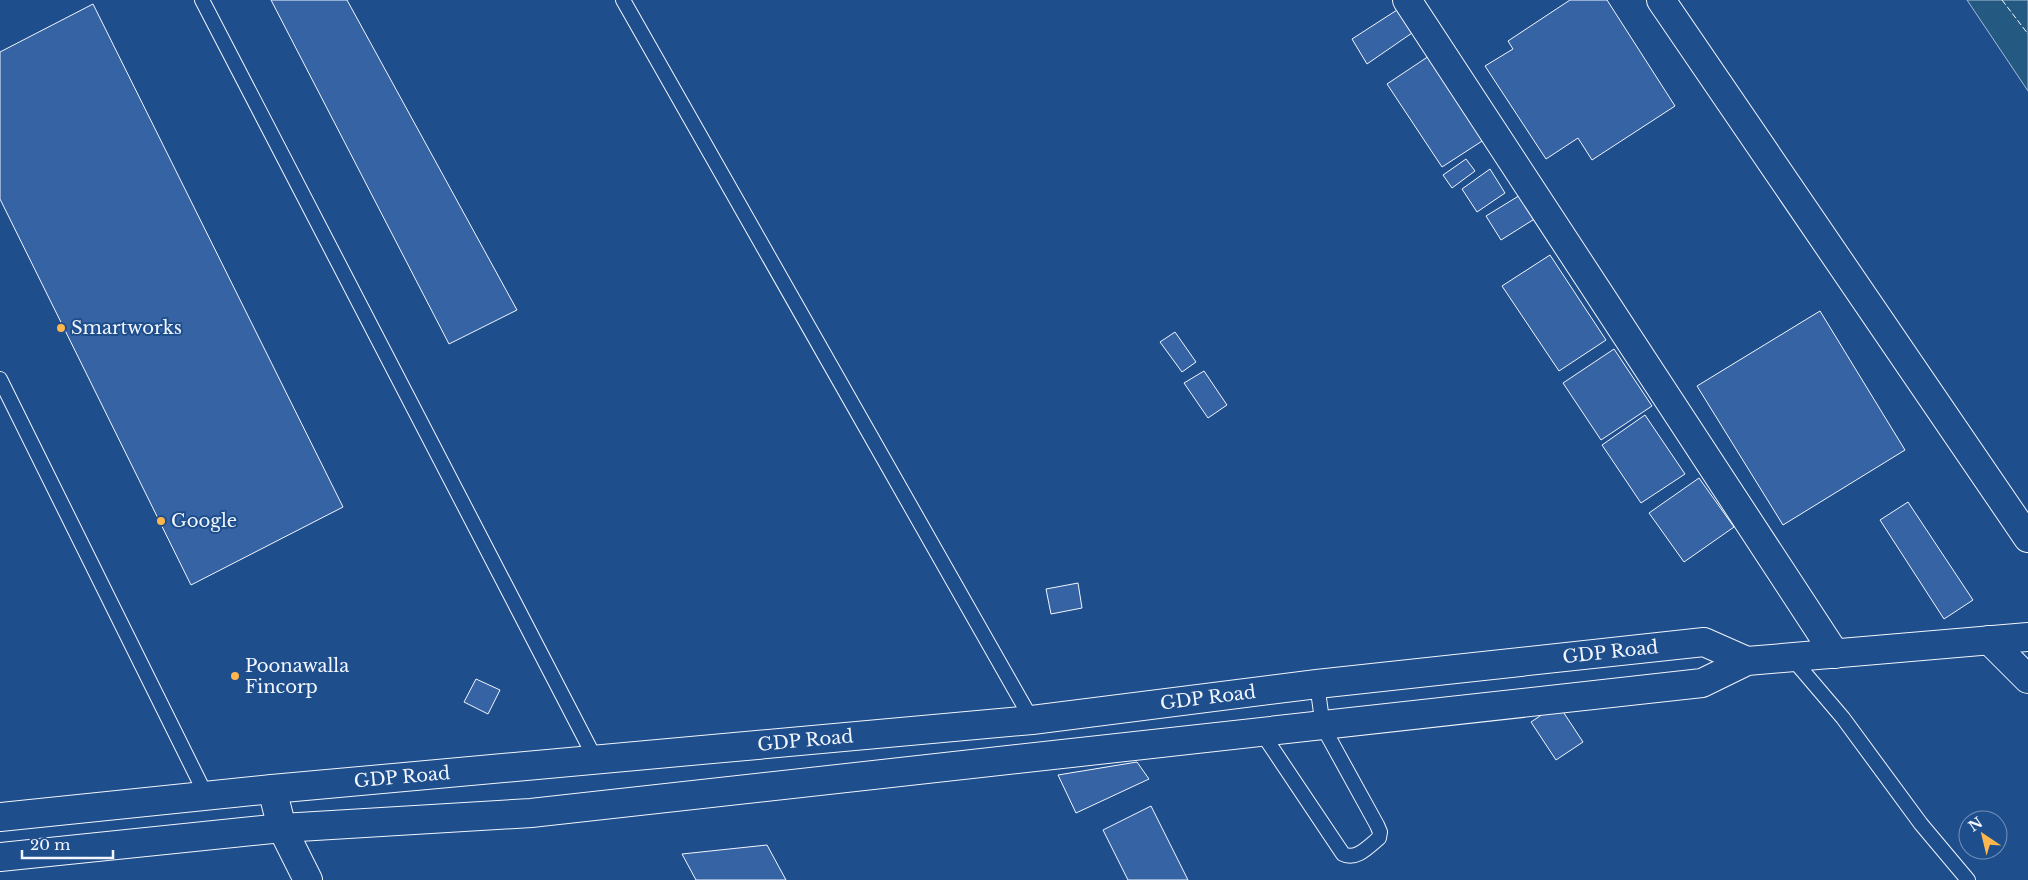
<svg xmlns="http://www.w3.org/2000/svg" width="2028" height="880" viewBox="0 0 2028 880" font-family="'Libre Baskerville',serif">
	<rect width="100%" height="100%" fill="#1f4e8c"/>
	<path fill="#245a82" stroke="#a8bbd7" d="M1967 0H2028V91Z"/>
	<path fill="#3563a3" stroke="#f2f6ff" d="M271 0H347L517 310 449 344Z
		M1570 0H1607L1675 106 1592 160 1578 138 1546 159 1485 66 1513 49 1508 41Z
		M93 4 343 507 191 585 0 199V52Z
		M1397 10 1412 33 1367 64 1352 39Z
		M1438 50 1493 134 1442 167 1387 84Z
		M1466 159 1475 171 1452 188 1443 175Z
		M1490 169 1505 193 1477 212 1462 189Z
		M1530 189 1544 213 1501 240 1486 216Z
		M1550 255 1606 340 1559 371 1502 286Z
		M1820 311 1905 450 1783 525 1697 386Z
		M1175 332 1196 362 1182 372 1160 342Z
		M1614 349 1652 406 1601 440 1563 383Z
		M1204 371 1227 405 1208 418 1184 383Z
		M1645 415 1685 474 1641 503 1602 445Z
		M1699 478 1734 527 1684 562 1649 513Z
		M1908 502 1973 600 1944 619 1880 520Z
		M1078 583 1082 608 1051 614 1046 589Z
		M476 679 500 690 488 714 464 702Z
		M1558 704 1583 742 1556 760 1531 722Z
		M1137 762 1149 779 1076 813 1058 775Z
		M1151 806 1188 880H1128L1103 830Z
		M767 845 786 880H696L682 854Z"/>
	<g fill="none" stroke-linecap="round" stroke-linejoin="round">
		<defs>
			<path id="lane" d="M202 0 596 760
				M623 0 1032 720
				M0 379 207 797
				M1791 657 1843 718 1921 824 1968 880
				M1262 733 1343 854C1356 861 1369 846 1379 838L1380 832 1377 825 1323 727 1317 684"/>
			<path id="street" d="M1407 0 1835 654
				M1661 0 2028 538
				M1989 640 2028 679
				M272 789 282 828 308 880"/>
			<g id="secondary">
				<path id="s1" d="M0 817 272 789 1032 720 1317 684 1704 642 1747 661"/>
				<path d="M0 857 282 828 531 813 1702 683 1747 661 2028 637"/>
			</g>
		</defs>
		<use href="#lane" stroke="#f2f6ff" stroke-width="16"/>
		<use href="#street" stroke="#f2f6ff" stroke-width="30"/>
		<use href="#secondary" stroke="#f2f6ff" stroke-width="30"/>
		<use href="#lane" stroke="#1f4e8c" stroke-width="14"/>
		<use href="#street" stroke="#1f4e8c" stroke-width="28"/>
		<use href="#secondary" stroke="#1f4e8c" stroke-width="28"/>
		<path stroke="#f2f6ff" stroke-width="1" stroke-dasharray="6 2.5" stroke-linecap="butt" d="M2002 0 2028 34"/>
	</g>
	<g fill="#ffb74d" stroke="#1f4e8c" stroke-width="2">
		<circle cx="61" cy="328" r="5"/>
		<circle cx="161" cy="521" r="5"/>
		<circle cx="235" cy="676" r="5"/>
	</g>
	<g text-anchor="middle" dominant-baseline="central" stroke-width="4" stroke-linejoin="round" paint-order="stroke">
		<g font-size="18" fill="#f2f6ff" stroke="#1f4e8c" text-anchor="start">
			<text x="71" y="328">Smartworks</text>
			<text x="171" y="521">Google</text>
			<text x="245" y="666">Poonawalla<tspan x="245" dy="21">Fincorp</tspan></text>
		</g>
		<g font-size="18" fill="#f2f6ff" stroke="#1f4e8c">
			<text stroke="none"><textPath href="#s1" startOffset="1619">GDP Road</textPath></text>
			<text stroke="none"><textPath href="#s1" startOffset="1214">GDP Road</textPath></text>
			<text stroke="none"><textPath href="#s1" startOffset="809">GDP Road</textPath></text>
			<text stroke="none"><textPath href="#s1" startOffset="404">GDP Road</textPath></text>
		</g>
	</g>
	<g transform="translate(1983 835) rotate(325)"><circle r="24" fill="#1f4e8c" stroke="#7391ba"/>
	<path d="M0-4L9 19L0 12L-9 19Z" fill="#ffb74d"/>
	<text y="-8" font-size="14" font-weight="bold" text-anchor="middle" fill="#f2f6ff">N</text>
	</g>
	<path d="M22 850v8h91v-8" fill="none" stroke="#f2f6ff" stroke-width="2.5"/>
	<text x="30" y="850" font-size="15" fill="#f2f6ff" stroke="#1f4e8c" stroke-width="4" paint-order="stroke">20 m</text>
</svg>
